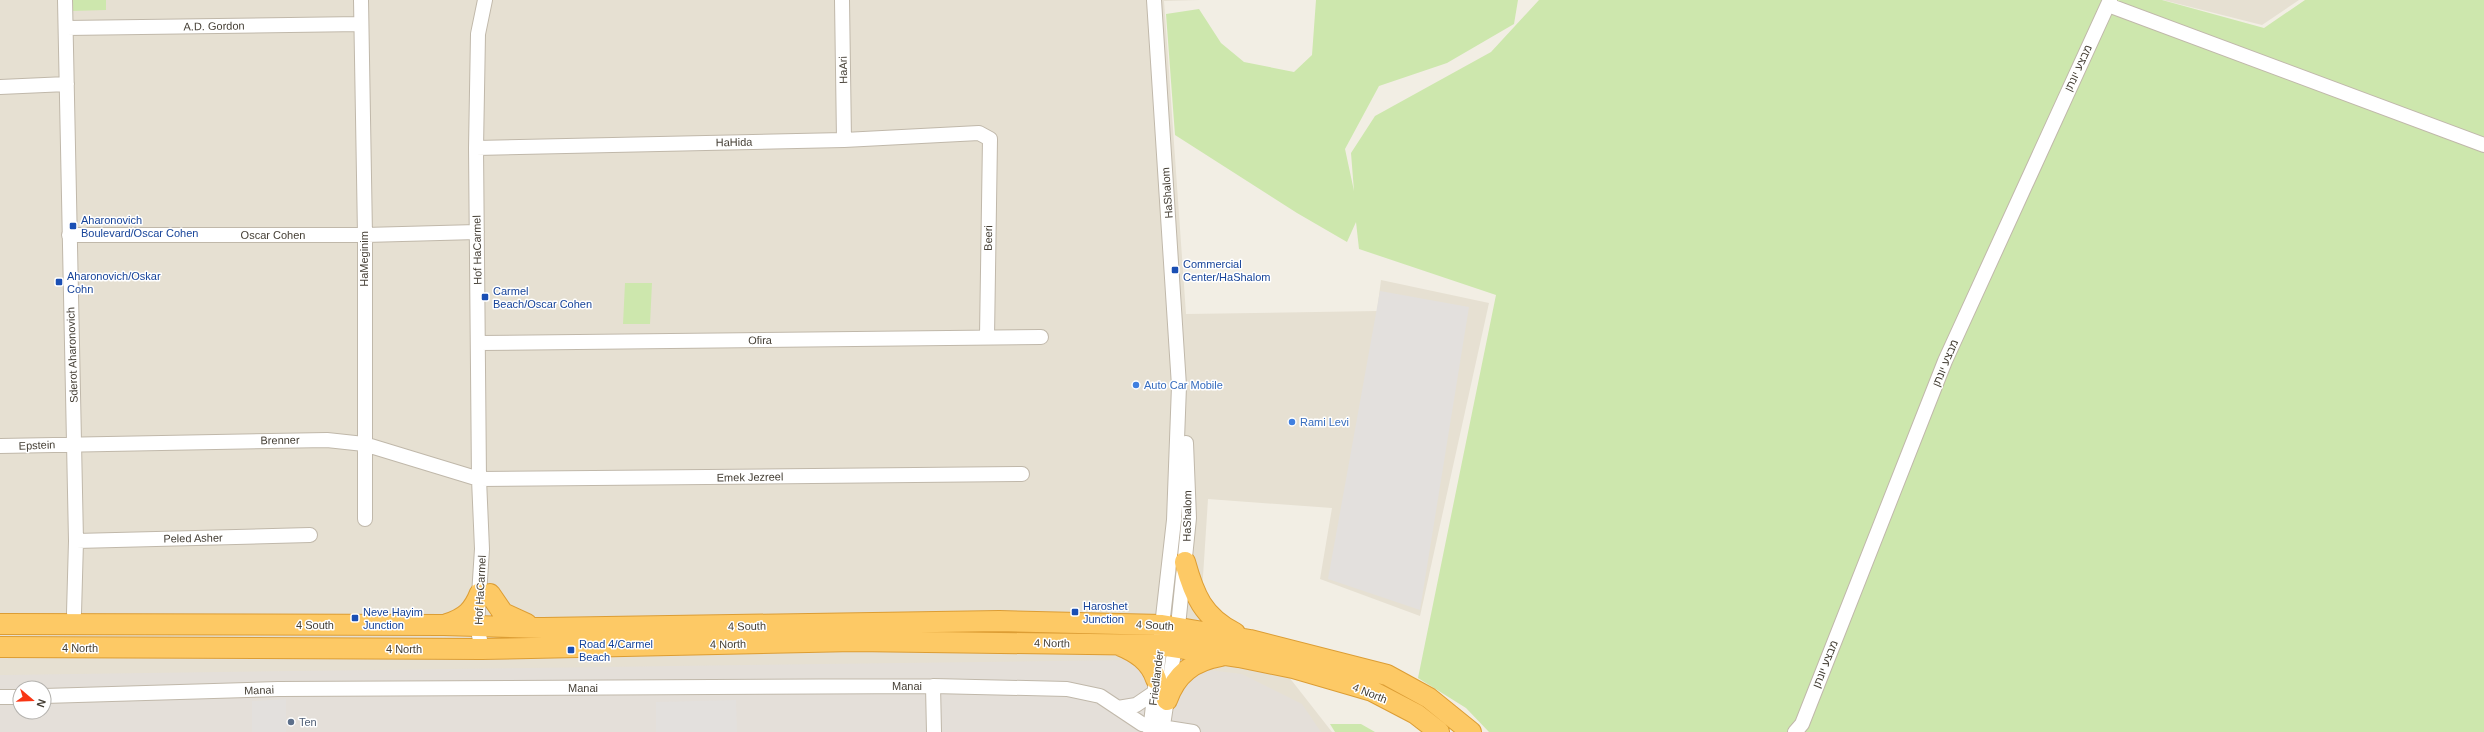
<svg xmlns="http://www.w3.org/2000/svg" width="2484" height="732" viewBox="0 0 2484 732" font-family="Arial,'Noto Sans Hebrew',sans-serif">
	<rect width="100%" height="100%" fill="#f2eee4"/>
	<path fill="#e6e0d2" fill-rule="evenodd" d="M0 0H1199L1164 1 1186 314 1377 311 1381 280 1489 303 1420 616 1320 579 1332 508 1208 499 1202 592 1213 618 1253 631 1332 732H0ZM20 688H44V712H20Z
		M2163 0H2299L2262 25Z"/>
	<path fill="#e4dfd9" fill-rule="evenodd" d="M1126 660 1242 674 1302 704 1321 732H0V675ZM20 688H44V712H20Z"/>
	<path fill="#cde7ad" d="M72 0H106V10L72 11Z
		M1316 0H1518L1514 24 1447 63 1379 86 1345 149 1354 191 1351 153 1375 116 1491 52 1539 0H2162L2264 28 2305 0H2484V732H1489L1466 708 1418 678 1496 295 1359 249 1356 222 1347 242 1297 213 1175 135 1166 14 1199 9 1221 43 1244 62 1294 72 1312 55Z
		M625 283H652L650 324H623Z
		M1330 724H1361L1375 732H1335Z"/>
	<path fill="#e3e0dd" d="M1380 291 1469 307 1420 610 1328 579Z
		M286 699V732H252V701Z
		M736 700 737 732H656V702Z"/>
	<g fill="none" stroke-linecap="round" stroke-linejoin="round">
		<defs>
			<path id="minor" d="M65 0 76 541 74 613
				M361 0 365 235V519
				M842 0 844 140
				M2108 5 2484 145
				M66 28 361 24
				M0 87 67 84
				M476 148 844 140 979 133 990 139 987 337
				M69 235H365L477 232
				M479 343 1041 337
				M0 446 327 440 364 444 479 479 1022 474
				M76 541 310 535
				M482 649 477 626 482 549 479 479 476 148 478 34 485 0
				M933 686 934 732
				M44 696 278 689 933 686 1067 689 1100 696 1142 724 1193 732
				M0 697H20
				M1118 708 1136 705 1155 692
				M1150 732 1174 520 1179 386 1154 0
				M1162 732 1178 626 1189 518 1186 443
				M1795 732 1802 724 1945 361 2110 0"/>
			<path id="highway" d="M1185 562C1194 595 1203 617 1235 633
				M490 594 503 613 527 624
				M0 624 444 625 543 628 999 621 1162 625 1250 640 1387 675 1429 698 1471 732
				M447 624C465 618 473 611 480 593
				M1119 645C1136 652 1150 661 1156 679
				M0 647 482 649 854 641 1160 645 1239 657 1293 668 1372 691 1416 714 1439 732
				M1167 700C1176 674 1193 661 1221 656"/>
		</defs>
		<use href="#minor" stroke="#c0b8aa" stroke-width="16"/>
		<use href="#highway" stroke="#dc9d34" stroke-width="22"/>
		<use href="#minor" stroke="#fff" stroke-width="14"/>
		<use href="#highway" stroke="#fdc965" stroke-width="20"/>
	</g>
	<g fill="#1a4fb4" stroke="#fff" stroke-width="1.5">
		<rect x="69" y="222" width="8" height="8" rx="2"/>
		<rect x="1171" y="266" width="8" height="8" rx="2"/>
		<rect x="55" y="278" width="8" height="8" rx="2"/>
		<rect x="481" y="293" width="8" height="8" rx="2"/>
		<rect x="1071" y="608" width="8" height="8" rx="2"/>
		<rect x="351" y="614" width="8" height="8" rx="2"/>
		<rect x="567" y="646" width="8" height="8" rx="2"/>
	</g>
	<g fill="#3f7fe0" stroke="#fff" stroke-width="1.5">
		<circle cx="1136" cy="385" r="4"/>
		<circle cx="1292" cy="422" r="4"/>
	</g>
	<circle fill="#5c6f8a" stroke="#fff" stroke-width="1.5" cx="291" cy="722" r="4"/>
	<g text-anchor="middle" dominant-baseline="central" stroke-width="3" stroke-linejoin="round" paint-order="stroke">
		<g font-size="11" fill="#443e34" stroke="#fff">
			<text transform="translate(214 26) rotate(-1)">A.D. Gordon</text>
			<text transform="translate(2078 68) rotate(-65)">מבצע יונתן</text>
			<text transform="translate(843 70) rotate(-91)">HaAri</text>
			<text transform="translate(734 142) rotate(-1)">HaHida</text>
			<text transform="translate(1167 193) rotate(-94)">HaShalom</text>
			<text x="273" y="235">Oscar Cohen</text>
			<text transform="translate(988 238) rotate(-89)">Beeri</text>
			<text transform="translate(477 250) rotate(-91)">Hof HaCarmel</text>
			<text transform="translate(364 259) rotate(-90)">HaMeginim</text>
			<text transform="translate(760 340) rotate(-1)">Ofira</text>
			<text transform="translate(72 355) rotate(-92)">Sderot Aharonovich</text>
			<text transform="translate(1945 363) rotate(-67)">מבצע יונתן</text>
			<text transform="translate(280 440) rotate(-1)">Brenner</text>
			<text transform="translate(37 445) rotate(-2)">Epstein</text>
			<text transform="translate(750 477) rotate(-1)">Emek Jezreel</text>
			<text transform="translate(1187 516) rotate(-89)">HaShalom</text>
			<text transform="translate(193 538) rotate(-1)">Peled Asher</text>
			<text transform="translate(480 590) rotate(-87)">Hof HaCarmel</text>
			<text x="315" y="625">4 South</text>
			<text transform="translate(1155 625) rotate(3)">4 South</text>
			<text transform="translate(747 626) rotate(-1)">4 South</text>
			<text transform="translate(1052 643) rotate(1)">4 North</text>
			<text transform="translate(728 644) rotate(-1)">4 North</text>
			<text x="80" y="648">4 North</text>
			<text x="404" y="649">4 North</text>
			<text transform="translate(1825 664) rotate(-68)">מבצע יונתן</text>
			<text transform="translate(1156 678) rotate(-83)">Friedlander</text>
			<text x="907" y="686">Manai</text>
			<text x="583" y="688">Manai</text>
			<text transform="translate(259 690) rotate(-2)">Manai</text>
			<text transform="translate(1370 693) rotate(22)">4 North</text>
		</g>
		<g font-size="11" fill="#164399" stroke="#fff" text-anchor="start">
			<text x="81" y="220">Aharonovich<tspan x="81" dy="13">Boulevard/Oscar Cohen</tspan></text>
			<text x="1183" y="264">Commercial<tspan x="1183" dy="13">Center/HaShalom</tspan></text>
			<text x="67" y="276">Aharonovich/Oskar<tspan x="67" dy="13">Cohn</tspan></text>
			<text x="493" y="291">Carmel<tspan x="493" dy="13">Beach/Oscar Cohen</tspan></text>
			<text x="1083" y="606">Haroshet<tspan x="1083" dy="13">Junction</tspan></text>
			<text x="363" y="612">Neve Hayim<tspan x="363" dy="13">Junction</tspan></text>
			<text x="579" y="644">Road 4/Carmel<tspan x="579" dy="13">Beach</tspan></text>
		</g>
		<g font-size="11" fill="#366cbe" stroke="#fff" text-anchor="start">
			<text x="1144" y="385">Auto Car Mobile</text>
			<text x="1300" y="422">Rami Levi</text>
		</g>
		<g font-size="11" fill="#4e5e75" stroke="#fff" text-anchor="start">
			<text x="299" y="722">Ten</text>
		</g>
	</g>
	<g transform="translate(32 700) rotate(109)"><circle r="19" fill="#ffffff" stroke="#b4b2ae"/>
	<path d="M0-3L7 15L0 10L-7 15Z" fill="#f83615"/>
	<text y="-6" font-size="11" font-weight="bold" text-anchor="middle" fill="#443e34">N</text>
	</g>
</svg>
